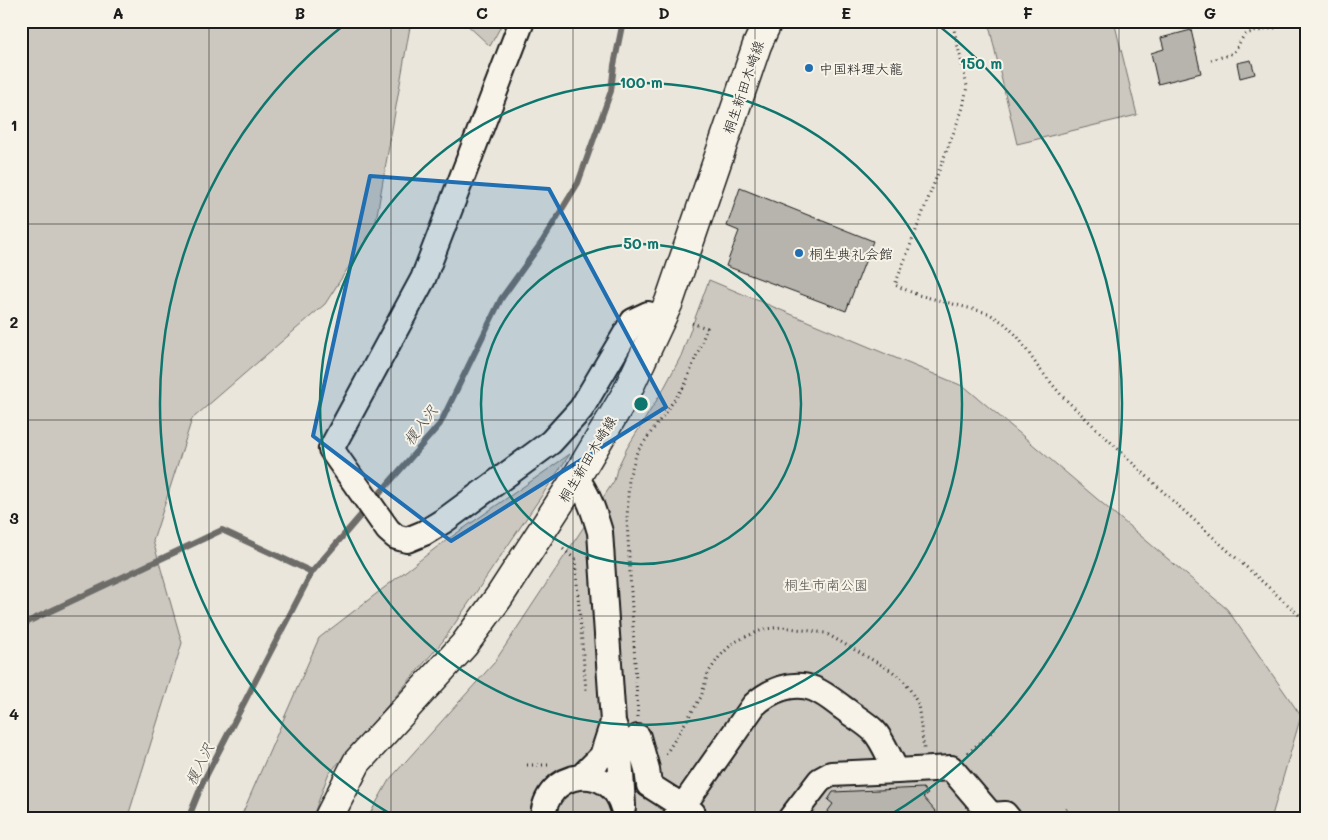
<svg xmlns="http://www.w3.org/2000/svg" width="1328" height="840" viewBox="0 0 1328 840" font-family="Mali,'Klee One',sans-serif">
	<rect width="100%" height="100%" fill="#eae6dc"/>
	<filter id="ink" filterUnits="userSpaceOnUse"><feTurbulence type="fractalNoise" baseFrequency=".02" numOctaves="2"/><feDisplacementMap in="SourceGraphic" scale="10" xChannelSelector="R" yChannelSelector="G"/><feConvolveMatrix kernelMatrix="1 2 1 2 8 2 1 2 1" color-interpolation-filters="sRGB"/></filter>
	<g filter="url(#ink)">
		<path fill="#ccc8c0" stroke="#74726e" d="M21 21H411L375 226 325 304 192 419 153 541 182 643 129 813 137 819H21Z
			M463 21H500L501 26 490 46Z
			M988 21H1114L1137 115 1017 144Z
			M709 280 965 387 1227 609 1301 716 1271 819H367L389 780 494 663 614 481 617 469 627 448 663 390 681 356Z
			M570 454 443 641 328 775 312 819H240L319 638 437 547Z"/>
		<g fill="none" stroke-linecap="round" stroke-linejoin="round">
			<path stroke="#6d6c68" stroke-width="6" d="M374 500 440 424 501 299 542 242 578 183 611 91 614 65 623 21
				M21 625 222 530 312 572
				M188 819 203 782 312 572 367 508"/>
		</g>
		<path fill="#b6b4ac" stroke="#1c1c1c" d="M1191 30 1201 73 1158 84 1151 53 1164 49 1161 38Z
			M1251 60 1255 74 1240 78 1237 63Z
			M740 188 873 241 846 311 726 266 739 231 727 226Z
			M923 788 928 794 923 797 942 819H822L833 804 828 800 833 792Z"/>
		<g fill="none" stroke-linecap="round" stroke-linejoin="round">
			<defs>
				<path id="minor" d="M522 21 423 279 331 449 388 530 396 537 407 540 424 533 445 520 551 442 581 409 633 321 648 314 661 319
					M576 478C589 495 594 512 600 532L613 722 619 739 623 806
					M638 737 647 769 649 785 693 813
					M582 776 602 756 613 722
					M543 819C544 770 610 760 623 808
					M674 819 754 705C769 691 793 680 814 689 826 694 836 703 846 710 855 717 866 723 874 731 883 740 890 760 897 771L951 768 991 815 1005 814 1009 819
					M790 819 820 780 831 774 897 771"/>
				<path id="major" d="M328 819 357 762 464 645 499 597 576 478 626 394 669 302 757 45 768 21"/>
			</defs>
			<use href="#minor" stroke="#1c1c1c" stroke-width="28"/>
			<use href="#major" stroke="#1c1c1c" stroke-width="31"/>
			<path stroke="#1c1c1c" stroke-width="3" stroke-dasharray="1 4" stroke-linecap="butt" d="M952 21 967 86 963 108 895 285 918 295 988 313 1004 323 1018 337 1038 367 1062 396 1173 501 1307 622
				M1211 60 1229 55 1234 52 1243 37 1248 33 1279 27 1289 21
				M563 549 575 559H577
				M575 559 586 690
				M638 717 627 520 629 477 637 452 685 385 707 328 688 322
				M968 753 995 729
				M666 754 701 697 708 673 719 657 733 643 747 636 765 629 782 627 825 633 892 671 904 681 912 693 918 704 924 749
				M527 765H549
				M647 819 649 810
				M1055 819 1067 809"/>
			<use href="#minor" stroke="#f7f3e8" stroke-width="24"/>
			<use href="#major" stroke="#f7f3e8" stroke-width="28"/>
		</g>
	</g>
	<path fill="#1f6fb2" fill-opacity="0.2" stroke="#1f6fb2" stroke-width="4" stroke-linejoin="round" d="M370 176 549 189 666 407 451 541 313 436Z"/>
	<path fill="none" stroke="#1c1c1c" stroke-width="1" stroke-opacity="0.55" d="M209 21V819M391 21V819M573 21V819M755 21V819M937 21V819M1119 21V819M21 224H1307M21 420H1307M21 616H1307"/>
	<g fill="none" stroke="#0f766e" stroke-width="2.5">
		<circle cx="641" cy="404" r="160"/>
		<circle cx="641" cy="404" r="321"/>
		<path d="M397 818A481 481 0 0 1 348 22M934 22A481 481 0 0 1 885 818"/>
	</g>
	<g fill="#1f6fb2" stroke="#f7f3e8" stroke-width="2">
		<circle cx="809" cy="68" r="5"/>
		<circle cx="799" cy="253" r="5"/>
	</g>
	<g text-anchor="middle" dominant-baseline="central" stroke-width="4" stroke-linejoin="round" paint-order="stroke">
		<g font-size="14" fill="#1c1c1c" stroke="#f7f3e8" text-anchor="start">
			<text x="819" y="68">中国料理大龍</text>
			<text x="809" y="253">桐生典礼会館</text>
		</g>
		<g font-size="14" fill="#1c1c1c" stroke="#f7f3e8">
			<text transform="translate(743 87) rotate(-71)">桐生新田木崎線</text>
			<text transform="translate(587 459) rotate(-59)">桐生新田木崎線</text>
		</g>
		<g font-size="14" fill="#51504d" stroke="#f7f3e8">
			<text x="826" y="584">桐生市南公園</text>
		</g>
		<g font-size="15" font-style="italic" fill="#52514e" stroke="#f7f3e8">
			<text transform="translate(420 425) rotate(-53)">榎入沢</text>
			<text transform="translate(199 764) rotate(-64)">榎入沢</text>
		</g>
	</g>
	<circle cx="641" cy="404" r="8" fill="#0f766e" stroke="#f7f3e8" stroke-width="2.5"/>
	<g font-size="15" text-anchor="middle" font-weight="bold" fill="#0f766e" stroke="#f7f3e8" stroke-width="4" stroke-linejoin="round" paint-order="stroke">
		<text x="981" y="69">150 m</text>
		<text x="641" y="88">100 m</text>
		<text x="641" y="249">50 m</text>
	</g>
	<rect width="1328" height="840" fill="none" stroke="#f7f3e8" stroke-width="55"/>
	<rect x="28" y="28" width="1272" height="784" fill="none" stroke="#1c1c1c" stroke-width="2"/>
	<g font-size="16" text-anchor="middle" font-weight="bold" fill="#1c1c1c">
		<text x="118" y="19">A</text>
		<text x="300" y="19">B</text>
		<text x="482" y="19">C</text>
		<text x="664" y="19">D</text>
		<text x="846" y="19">E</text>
		<text x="1028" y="19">F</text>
		<text x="1210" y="19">G</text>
		<text x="14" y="131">1</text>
		<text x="14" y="328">2</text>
		<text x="14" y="524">3</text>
		<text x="14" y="720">4</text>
	</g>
</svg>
